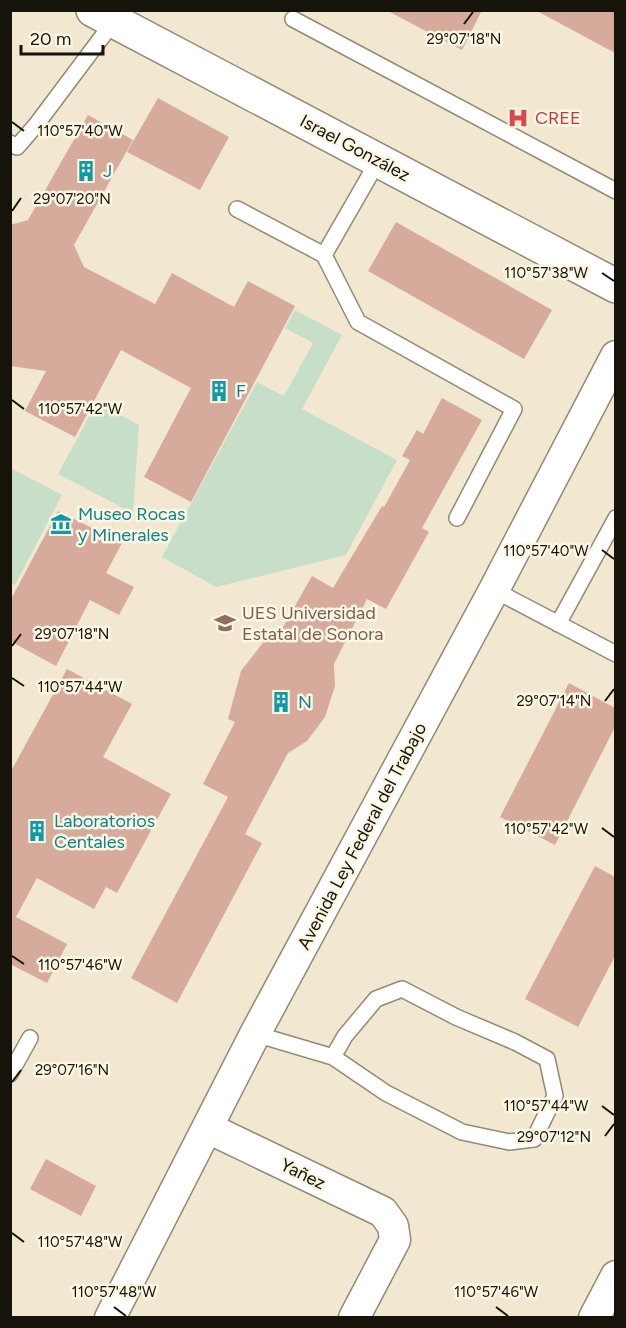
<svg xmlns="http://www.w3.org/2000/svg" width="626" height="1328" viewBox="0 0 626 1328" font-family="Figtree,sans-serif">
	<rect width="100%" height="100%" fill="#f2e8d1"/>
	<path fill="#c7dec9" d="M295 310 342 335 302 409 397 460 346 555 216 587 162 557 257 382 284 396 313 343 285 328Z
		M97 402 139 425 133 513 58 474Z
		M11 468 62 495 15 585 10 583Z"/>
	<path fill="#d6ab9b" d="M386 10H482L462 50Z
		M535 10H615V53Z
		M158 98 229 137 200 190 127 152Z
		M88 115 133 140 74 245 84 267 155 304 172 273 234 307 248 281 295 306 191 502 144 477 191 388 121 350 75 437 25 411 46 371 10 366V225L28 220Z
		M396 222 552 310 524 359 368 271Z
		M442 398 482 420 422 528 429 532 386 609 367 599 334 664 335 686 325 717 307 741 288 753 245 834 262 843 177 1003 131 978 228 797 203 784 235 722 228 719 241 671 272 631 279 634 312 576 333 588 382 506 384 507 410 460 402 456 417 430 423 434Z
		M58 511 122 543 106 573 134 587 119 615 90 600 56 666 10 641V601Z
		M67 669 132 704 103 757 171 794 117 893 106 887 94 909 37 878 16 917 67 944 47 983 10 964V773Z
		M569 683 615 708V727L555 845 500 817Z
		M595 866 615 877V956L578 1027 525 999Z
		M46 1159 96 1186 81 1216 30 1189Z"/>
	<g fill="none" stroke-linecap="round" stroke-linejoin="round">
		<defs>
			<path id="lane" d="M293 19 616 191
				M10 143 17 147 36 125 114 21
				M237 209 324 255 378 161
				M324 255 358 322 514 409 457 518
				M494 590 616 654
				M558 624 616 518
				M255 1034 333 1057 345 1036 376 999 402 989 456 1017 515 1042 547 1059 555 1096 534 1139 509 1142 462 1132 386 1093 333 1057
				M10 1074 30 1038"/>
			<path id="street" d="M208 1128 383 1212 393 1226 395 1240 354 1318
				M110 1318 255 1034 494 590 616 356
				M594 1318 616 1276"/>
			<path id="secondary" d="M93 10 616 286"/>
		</defs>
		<use href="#lane" stroke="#938a74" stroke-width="18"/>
		<use href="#street" stroke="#938a74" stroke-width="33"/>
		<use href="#secondary" stroke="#938a74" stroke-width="36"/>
		<use href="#lane" stroke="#fff" stroke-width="15"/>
		<use href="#street" stroke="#fff" stroke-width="30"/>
		<use href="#secondary" stroke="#fff" stroke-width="33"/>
	</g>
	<path fill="none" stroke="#16130b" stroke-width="2" d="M464 24 473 12M12 122 24 131M12 211 21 198M602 273 614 281M12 400 24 409M602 550 614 559M12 646 21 634M12 678 24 686M605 701 614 689M602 828 614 837M12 956 24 964M12 1082 21 1070M602 1106 614 1115M605 1136 614 1124M12 1233 24 1242M114 1307 126 1316M496 1307 508 1316"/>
	<defs>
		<symbol id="hospital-bare" viewBox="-9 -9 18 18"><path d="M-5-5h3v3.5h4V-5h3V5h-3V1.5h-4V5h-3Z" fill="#e0444e" stroke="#fdf6e3" stroke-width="2.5" paint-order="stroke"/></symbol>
		<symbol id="building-bare" viewBox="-9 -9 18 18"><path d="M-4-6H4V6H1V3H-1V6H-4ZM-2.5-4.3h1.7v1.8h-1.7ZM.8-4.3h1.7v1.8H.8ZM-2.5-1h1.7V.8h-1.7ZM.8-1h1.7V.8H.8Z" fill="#0f9aa8" stroke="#fdf6e3" stroke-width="2.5" paint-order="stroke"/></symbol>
		<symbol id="museum-bare" viewBox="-9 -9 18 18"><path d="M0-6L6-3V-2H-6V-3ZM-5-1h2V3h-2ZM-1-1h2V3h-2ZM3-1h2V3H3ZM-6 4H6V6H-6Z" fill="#0f9aa8" stroke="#fdf6e3" stroke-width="2.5" paint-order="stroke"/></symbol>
		<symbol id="university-bare" viewBox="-9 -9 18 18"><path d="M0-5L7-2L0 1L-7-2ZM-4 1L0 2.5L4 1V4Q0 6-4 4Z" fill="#8d6e63" stroke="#fdf6e3" stroke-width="2.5" paint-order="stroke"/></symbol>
	</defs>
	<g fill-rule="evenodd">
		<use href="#hospital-bare" x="503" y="103" width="30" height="30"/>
		<use href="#building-bare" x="71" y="156" width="30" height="30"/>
		<use href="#building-bare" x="204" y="376" width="30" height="30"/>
		<use href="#museum-bare" x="46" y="509" width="30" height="30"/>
		<use href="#university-bare" x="210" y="608" width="30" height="30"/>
		<use href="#building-bare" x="266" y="687" width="30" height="30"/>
		<use href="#building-bare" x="22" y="816" width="30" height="30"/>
	</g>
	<g text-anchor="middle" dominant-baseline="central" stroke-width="5" stroke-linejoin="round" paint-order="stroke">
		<g font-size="18" fill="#be3a42" stroke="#fdf6e3" text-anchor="start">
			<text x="535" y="118">CREE</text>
		</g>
		<g font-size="18" fill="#16130b" stroke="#fdf6e3">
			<text transform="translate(355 148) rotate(28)">Israel González</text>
			<text transform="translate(362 836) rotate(-62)">Avenida Ley Federal del Trabajo</text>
			<text transform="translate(303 1174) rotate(26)">Yañez</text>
		</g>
		<g font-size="18" fill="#0d838f" stroke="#fdf6e3" text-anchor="start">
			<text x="103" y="171">J</text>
			<text x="236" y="391">F</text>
			<text x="78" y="514">Museo Rocas<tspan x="78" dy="21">y Minerales</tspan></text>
			<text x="298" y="702">N</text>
			<text x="54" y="821">Laboratorios<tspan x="54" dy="21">Centales</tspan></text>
		</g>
		<g font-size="18" fill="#785e54" stroke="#fdf6e3" text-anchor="start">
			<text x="242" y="613">UES Universidad<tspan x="242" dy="21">Estatal de Sonora</tspan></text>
		</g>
	</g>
	<g font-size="15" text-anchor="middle" fill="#16130b" stroke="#fdf6e3" stroke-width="5" stroke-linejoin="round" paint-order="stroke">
		<text x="464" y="44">29°07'18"N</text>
		<text x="80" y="136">110°57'40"W</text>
		<text x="72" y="204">29°07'20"N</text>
		<text x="546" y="278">110°57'38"W</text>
		<text x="80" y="414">110°57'42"W</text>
		<text x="546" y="556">110°57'40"W</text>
		<text x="72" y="639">29°07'18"N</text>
		<text x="80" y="692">110°57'44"W</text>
		<text x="554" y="706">29°07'14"N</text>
		<text x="546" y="834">110°57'42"W</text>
		<text x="80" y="970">110°57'46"W</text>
		<text x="72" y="1075">29°07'16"N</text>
		<text x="546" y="1111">110°57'44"W</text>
		<text x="554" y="1142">29°07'12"N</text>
		<text x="80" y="1247">110°57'48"W</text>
		<text x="114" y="1297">110°57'48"W</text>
		<text x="496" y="1297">110°57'46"W</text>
	</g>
	<rect width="626" height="1328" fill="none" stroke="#16130b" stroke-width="24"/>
	<path d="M21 45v9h82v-9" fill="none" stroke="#16130b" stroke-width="3"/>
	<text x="30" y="45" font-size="18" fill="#16130b" stroke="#fdf6e3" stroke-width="4.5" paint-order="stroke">20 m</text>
</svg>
